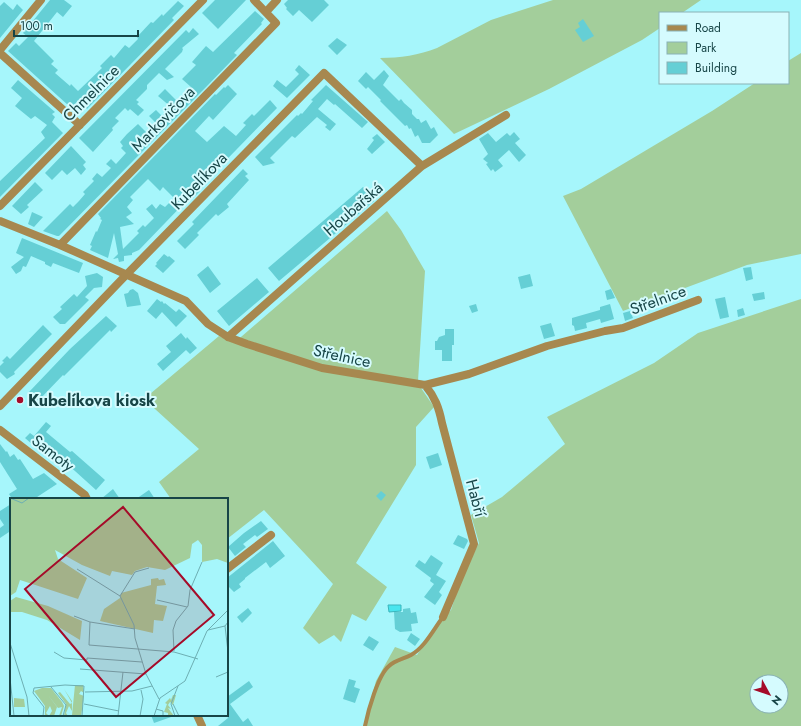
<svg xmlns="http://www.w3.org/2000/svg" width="801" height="726" viewBox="0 0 801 726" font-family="Jost,sans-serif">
	<rect width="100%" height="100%" fill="#a6f6fb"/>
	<path fill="#a3ce9b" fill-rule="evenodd" d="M553 0H701L682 13H660V28L642 40 549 89 454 134 380 58C400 58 419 55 437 48L491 20Z
		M801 53V254L747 265 623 311 563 196 581 189 712 111 755 83H788V61Z
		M387 211 401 230 425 271 418 381 421 388 434 407 416 427V465L356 563 387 587 366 621 352 614 341 642 334 635 319 644 303 628 333 584 264 510 227 539V499H171L159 482 199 449 144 399 219 336 234 343Z
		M801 299V726H364L376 681 395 647 417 655 439 621 451 610 463 574 479 543 471 515 502 497 565 444 547 417 654 363 698 333ZM757 682H781V706H757Z"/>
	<path fill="#49e5ee" stroke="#3ab5bc" d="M388 605H401V611L389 612Z"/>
	<path fill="#65cfd5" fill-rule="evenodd" d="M50 0H64L72 6 63 17 57 12 34 41 54 61 51 64 58 70 55 73 70 86 71 84 78 91 102 68 100 66 111 55 114 58 125 45 129 48 138 39 137 37 151 22 153 23 162 14 163 16 178 1 184 6 172 18 174 20 87 109 78 100 74 106 71 103 69 106 8 51 16 43 19 46 28 37 23 33Z
		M215 0H246L218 29 202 13Z
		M288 0H324L329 5 312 22 299 10 293 16 286 9 287 8 284 4Z
		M4 2 13 10 17 4 23 10 0 38V6Z
		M255 11 264 19 261 23 262 24 234 53 237 55 208 85 59 236H57L43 231 70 204 73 207 79 201 85 194 83 192 94 181 92 179 97 173 102 177 111 168 106 164 111 159 116 164 126 153 121 148 123 146 120 142 127 134 138 124 146 132 156 123 149 116 156 110 162 116 171 107 158 96 165 89 177 101 191 87 182 79 196 65 192 62 206 46 213 52Z
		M583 19 594 36 583 42 575 30 580 27 578 23Z
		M193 28 199 34 182 48 183 49 182 52 165 69 174 77 167 80 159 73 147 85V89L136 100 139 102 137 104 144 110 138 116 130 109 128 111 125 108 115 118 119 121 112 128 113 130 93 152 79 138 186 30 189 33Z
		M337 38 347 45 337 55 328 46Z
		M299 65 310 75 287 98 273 86 277 80 286 87 299 74 295 70Z
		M384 70 389 76 383 85 399 101 401 99 404 103 412 110V114L417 119H419L421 123 426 120 431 129 434 127 438 135 430 143H422L418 135 415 137 411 128 409 129 407 125 405 126 380 101 381 100 368 87 366 89 358 81 366 72 374 80Z
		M18 80 55 112 52 114 55 117 52 122 63 133 0 197V181L45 138 41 132 47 125 35 116 31 119 15 106 22 98 11 88Z
		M228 85 237 94 213 120 209 116 195 131 207 142 224 126 236 136 246 125 243 123 252 114 254 116 270 100 277 108 198 189 200 191 193 198 191 196 139 250 132 253V255L124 256V261L119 262 118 258 113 259 118 254 114 233 108 258 90 250 92 246 90 245 96 231 97 232 102 220 100 219 101 218 98 214 215 94 216 95 224 87 225 88ZM148 179 160 191 163 187 174 198 165 207 160 204 156 209 152 204 146 209 154 218 145 227 143 225 137 231 139 233 123 249 120 227 134 224 126 217 132 213 127 207 133 200 130 197Z
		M326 85 368 122 362 128 335 104 334 105 327 99 318 109 336 124 330 131 325 127 327 125 317 117 295 138 292 136 270 158 275 163 263 166 255 157 297 115 298 116 301 113 302 114 313 101 311 100Z
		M514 132 520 139 515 143 526 155 519 162 509 150 498 160 503 166 495 172 493 169 491 171 486 164 488 163 483 159 488 154 479 139 488 133 496 142 507 133 510 136Z
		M377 134 385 142 372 154 367 149 374 140 372 138Z
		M71 146 86 162 83 165 86 169 81 175 75 168 67 175 62 170 52 180 45 173Z
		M243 169 248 174 245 176 249 180 227 204 229 207 218 216 216 214 197 233 199 235 185 249 177 241 194 224 192 222Z
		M35 182 43 190 27 205 29 207 21 214 12 206Z
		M363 187 374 201 279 281 268 268Z
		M32 212 43 217 34 227 28 224Z
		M22 238 83 263 79 273 53 263 51 267 45 264V262L31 256 26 267 23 266 21 271 16 274 11 267 24 257 16 253Z
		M164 254 168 257 169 256 175 261 163 273 155 266 157 264 156 263Z
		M208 266 221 284 210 293 197 275Z
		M751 267 753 279 746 281 743 268Z
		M97 273 103 277 102 287 94 288 85 297 89 300 65 324H60L53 317 62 309 60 307 74 294 77 297 87 286 85 276Z
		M530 274 533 286 521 289 518 277Z
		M257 278 269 292 229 326 217 311Z
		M133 289 138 293 141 305 127 307 124 294 128 293 130 290Z
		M611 289 615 298 607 300 605 291Z
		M764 292 765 299 754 301 752 294Z
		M725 297 729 317 720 319 715 299Z
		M157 299 161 302 162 301 164 304 165 303 176 312 179 309 187 316 176 327 162 312 156 319 147 311Z
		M476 304 478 311 472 313 469 306Z
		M610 304 614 319 601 323 600 319 586 323 587 328 575 331 574 326 572 325V318L600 310V307Z
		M743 308 745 315 738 317 737 310Z
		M630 311 633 318 625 321 623 313Z
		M106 316 117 326 111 332 110 330 64 376 63 375 38 401 29 392 70 349Z
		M551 323 555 336 544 339 540 326Z
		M43 325 52 334 14 372 15 374 7 379 0 372V366L4 362 2 361 7 356 10 359Z
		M445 329H454V345H452V361H442V350H435V341H437L439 337 445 335Z
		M181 333 186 339 187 337 197 348 190 354 186 350 163 371 157 364 171 352 166 346Z
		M46 422 51 426 46 432 70 452 72 451 105 480 96 490 65 462 64 463 37 441 33 445 25 438 30 433 34 436Z
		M0 444 6 452 7 451 10 457 14 454 18 460 20 459 33 479 44 473 57 484 34 499H12L9 494 17 489 0 462Z
		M438 453 442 465 430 469 426 457Z
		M113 489 120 499H101Z
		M149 490 155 499H136Z
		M381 491 386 495 381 501 376 496Z
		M11 504V536L9 532 0 538V528L4 525 0 519V511Z
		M261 521 268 529 257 537 255 535 243 544 246 547 235 556 228 547 244 533Z
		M458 535 467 539 468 541 464 549 453 544Z
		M273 541 285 556 270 568 266 562 245 578V579L239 584 241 587 234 592 227 585V578Z
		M431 555 443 563 436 575 446 581 439 592 442 595 435 605 424 597 434 584 430 581 431 578 415 566 419 560 425 564Z
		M248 608 252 613 242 623 237 617Z
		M410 608 411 613 416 612 418 623 411 624 412 631 400 632 395 629 394 612H403V609Z
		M411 633 420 639 415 646 407 640Z
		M369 636 379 642 373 651 363 645Z
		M349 679 356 681 354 687 360 689 355 703 343 699Z
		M249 681 253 687 230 704 243 722 248 718 253 726H218L228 718 227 716V697Z
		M151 715H173L174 716 154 723Z"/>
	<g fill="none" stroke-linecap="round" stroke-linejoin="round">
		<path stroke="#a7884f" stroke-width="4" d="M365 726C368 711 378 675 389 666 395 660 404 659 411 655 425 647 433 630 443 617"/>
		<path stroke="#a7884f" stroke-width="8" d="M266 12 277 0
			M0 50 41 0
			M0 53 80 125
			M0 206 203 0
			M0 221 60 245 186 301 208 324 228 337 247 344 322 368 425 385 469 374 547 346 605 331 623 328 698 300
			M60 245 276 23 254 0
			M228 337 422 166 506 115
			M425 385C435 397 439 408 442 423L474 544 443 617
			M0 406 127 274 324 73 422 166
			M0 430 85 495 87 499
			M227 569 271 535
			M197 715 202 726"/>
	</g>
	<circle fill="#a50b29" stroke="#d5fbfe" stroke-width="1.5" cx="20" cy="400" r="4"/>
	<g text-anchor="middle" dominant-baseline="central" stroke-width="4" stroke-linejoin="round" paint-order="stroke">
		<g font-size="16" fill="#174547" stroke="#d5fbfe">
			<text transform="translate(91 93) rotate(-45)">Chmelnice</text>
			<text transform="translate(163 119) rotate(-46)">Markovičova</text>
			<text transform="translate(199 181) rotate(-46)">Kubelíkova</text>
			<text transform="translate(353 209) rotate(-41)">Houbařská</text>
			<text transform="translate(658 300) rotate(-20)">Střelnice</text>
			<text transform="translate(342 356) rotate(12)">Střelnice</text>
			<text transform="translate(53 453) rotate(38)">Samoty</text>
			<text transform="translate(476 498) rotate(75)">Habří</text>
		</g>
		<g font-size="16" font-weight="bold" fill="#174547" stroke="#d5fbfe" text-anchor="start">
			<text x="28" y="400">Kubelíkova kiosk</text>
		</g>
	</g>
	<g transform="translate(10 498)">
		<rect width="218" height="218" fill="#a6f6fb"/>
		<path d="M0 0H218V65L207 61 192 64V47L188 42 182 46 180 60 155 72 137 69 125 73 122 77 102 73 100 78 72 67 45 52 48 61 77 80 68 101 10 82 6 94 0 98ZM148 80 149 82 154 81 156 87 147 88 145 106 157 108 153 123 144 122 143 135 90 123 94 111 110 100 111 95 141 87V81ZM6 99 38 108 72 123 70 142 37 122 12 114H0V103ZM65 187H73L74 195 71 193 69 196 74 198 71 218 62 217ZM32 190H41L52 204 54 208 51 218H49L52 209 48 210 38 197 47 209 44 218H39L42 213 40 208 36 215 39 218H35V208L24 193ZM54 191 62 203V213L59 208 56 215 58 218H54L56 206 48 195 50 194 60 206 62 205ZM163 197H166L163 207 160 204 158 207 161 211 158 210 164 218H158V215L154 214 157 206 155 205 160 200 161 202ZM4 200 14 201 15 209H4Z" fill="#a3ce9b"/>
		<path fill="none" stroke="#6dafb3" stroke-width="1" d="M0 0 12 5 19 0M67 71 110 98 124 127 125 140 136 176 149 201M110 98 125 74 139 70M147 102 177 109M64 118 80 124 125 131M80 124 79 147 164 154 188 161M215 128 218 154M198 132 215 128 218 124M0 145 17 199 19 218M164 153 163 132 166 123 178 108 180 92 192 64M44 154 54 160 77 162M77 162V160L132 164M70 171 136 176M206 179 218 174M0 180 4 218M41 189 56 207 53 218M75 194 122 193 142 188M74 206 109 213M163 206 169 218M146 211 153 213V218M33 218 34 209 23 195 24 190 55 187 74 188 72 218M108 218 113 174M130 218 133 201 131 192M144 218 150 200 175 183 197 133 218 112M165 218 161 206 168 188"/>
		<path fill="#a50b29" fill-opacity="0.15" stroke="#a50b29" stroke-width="2" d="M113 9 204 117 106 199 15 91Z"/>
		<rect width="218" height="218" fill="none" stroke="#174547" stroke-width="2"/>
	</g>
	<rect x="659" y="12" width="130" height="72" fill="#d5fbfe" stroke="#89b2b5"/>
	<rect x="667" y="25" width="20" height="6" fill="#a7884f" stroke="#89b2b5"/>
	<text x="695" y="32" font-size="12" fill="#174547">Road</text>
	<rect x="667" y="42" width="20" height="12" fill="#a3ce9b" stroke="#89b2b5"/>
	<text x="695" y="52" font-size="12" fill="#174547">Park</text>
	<rect x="667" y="62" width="20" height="12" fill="#65cfd5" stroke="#89b2b5"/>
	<text x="695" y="72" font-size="12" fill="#174547">Building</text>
	<g transform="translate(769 694) rotate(130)"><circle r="19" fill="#d5fbfe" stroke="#89b2b5"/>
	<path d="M0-3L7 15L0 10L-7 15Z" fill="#a50b29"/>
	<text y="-6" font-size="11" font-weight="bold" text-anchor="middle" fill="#174547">N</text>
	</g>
	<path d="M14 30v6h124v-6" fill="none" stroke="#174547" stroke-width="2"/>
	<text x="20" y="30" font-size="12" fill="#174547" stroke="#d5fbfe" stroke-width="3" paint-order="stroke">100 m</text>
</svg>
